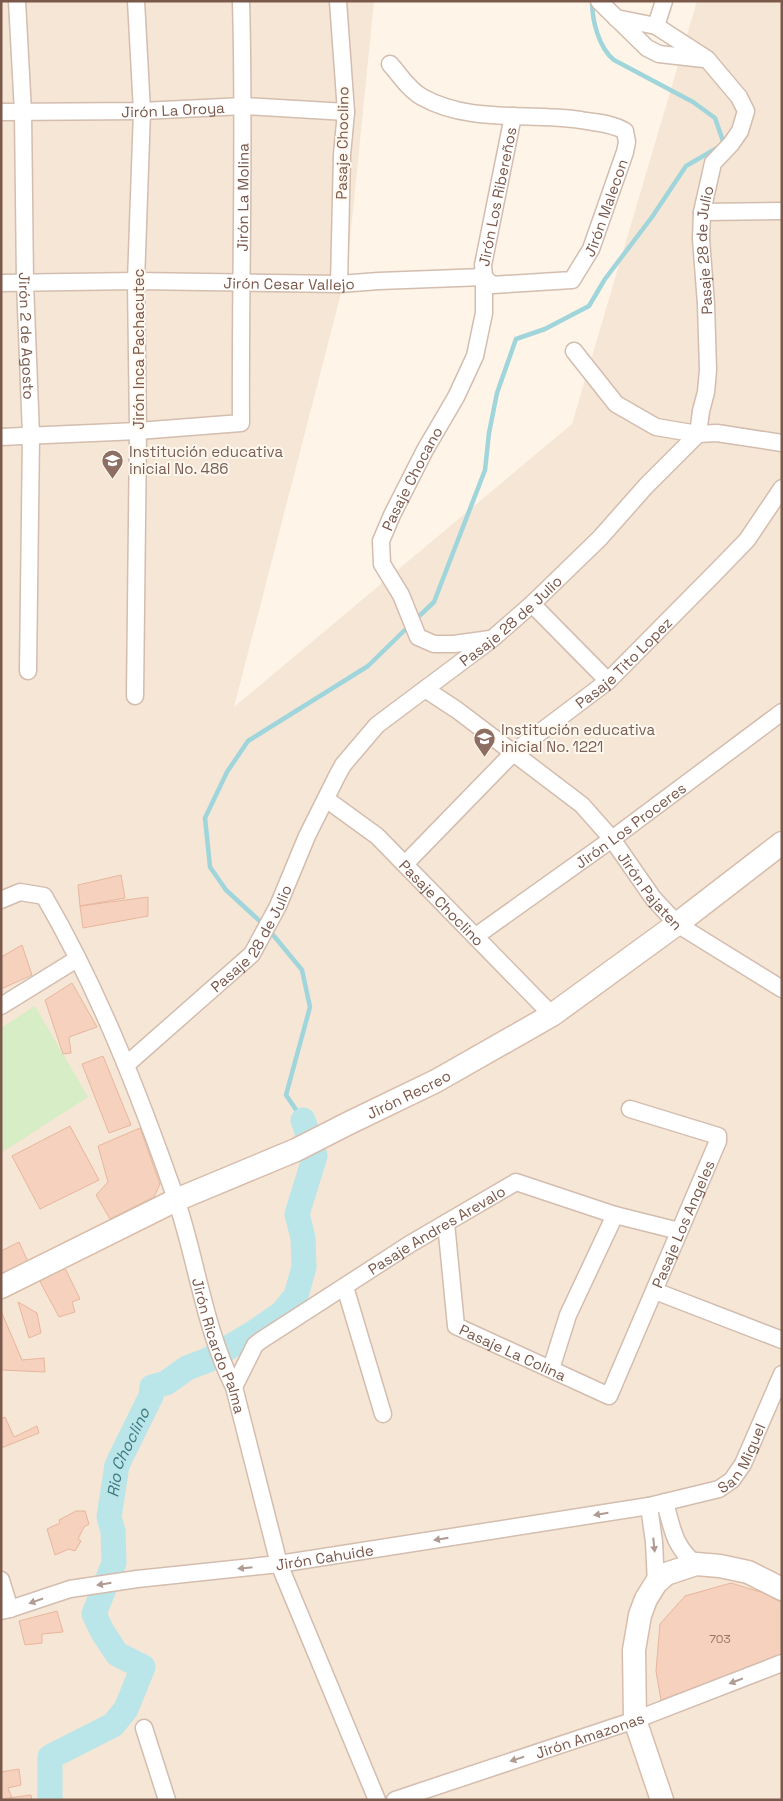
<svg xmlns="http://www.w3.org/2000/svg" width="783" height="1801" viewBox="0 0 783 1801" font-family="'Space Grotesk',sans-serif">
	<rect width="100%" height="100%" fill="#fef4e8"/>
	<path fill="#f6e6d6" d="M1 1H374L347 270 234 707 572 424 697 1H782V1800H1Z"/>
	<path fill="#d7edc5" d="M35 1006 88 1097 1 1153V1028Z"/>
	<g fill="none" stroke-linecap="round" stroke-linejoin="round">
		<path stroke="#a0d5db" stroke-width="4.5" d="M415 620 434 602 485 470 489 433 497 393 516 339 545 329 589 306 605 279 652 217 686 166 724 144 715 118 693 102 614 60C599 48 592 21 592 1
			M264 925 226 890 210 867 205 818 227 772 248 741 368 666 410 625
			M269 930 302 970 310 1007 286 1095 303 1120"/>
		<path stroke="#bae5e9" stroke-width="25" id="s1" d="M50 1800V1757L113 1725 126 1709 143 1667 117 1654 102 1631 94 1614 114 1563 113 1531 109 1517 117 1465 151 1396 152 1387 166 1383 187 1368 208 1360 253 1333 282 1313 296 1296 304 1267 303 1238 297 1214 315 1156 303 1120"/>
	</g>
	<path fill="#f5d1be" stroke="#e8b69d" d="M121 875 125 898 80 906 78 885Z
		M148 897V916L83 928 80 906Z
		M22 945 32 975 1 989V957Z
		M72 983 97 1027 69 1037 71 1053 63 1054 45 1000Z
		M103 1056 131 1125 109 1133 82 1064Z
		M70 1126 99 1180 40 1209 12 1156Z
		M140 1128 160 1184 154 1197 110 1219 96 1195 108 1182 98 1146Z
		M19 1242 29 1264 1 1277V1251Z
		M62 1262 80 1299 72 1302 75 1312 59 1317 37 1276Z
		M18 1302 37 1313 41 1333 29 1338Z
		M1 1311 22 1360 44 1358 45 1372 1 1370Z
		M5 1417 14 1437 37 1426 39 1433 1 1448V1419Z
		M76 1511H85L89 1524 84 1527 78 1539 81 1541 75 1551 69 1549 55 1555 47 1529 60 1523 59 1520Z
		M731 1583 767 1594 782 1603V1655L661 1700 656 1671 660 1624 685 1596Z
		M57 1611 63 1632 42 1634V1643L25 1645 19 1621Z
		M19 1769 21 1785 8 1788 12 1798 1 1799V1772Z
		M31 1795 32 1800H1V1799Z"/>
	<g fill="none" stroke-linecap="round" stroke-linejoin="round">
		<defs>
			<g id="minor">
				<path id="s2" d="M17 1 23 112 25 283 31 435 28 671"/>
				<path d="M338 1 346 112 342 155 339 284"/>
				<path d="M599 1 647 48 659 54 704 59"/>
				<path d="M656 26 664 1"/>
				<path id="s3" d="M1 112 142 111 244 106 346 112"/>
				<path d="M702 212 782 211"/>
				<path id="s4" d="M1 283 136 281 339 284 379 281 484 277 492 285 572 280 591 249 625 152 627 142 625 131C612 123 596 123 581 120 529 112 470 124 422 97 409 90 400 75 390 64"/>
				<path d="M574 351 616 404 656 427 698 434 717 433 782 443"/>
				<path id="s5" d="M1 437 138 431 241 423C240 282 245 142 241 1"/>
				<path d="M532 604 608 681"/>
				<path id="s6" d="M490 639 454 644H434L418 637 401 595 382 564 381 541 392 515 425 450 456 397 475 356 484 313V277L483 265 513 116"/>
				<path id="s7" d="M425 689 457 710 582 805 612 839 653 898 677 924 782 989"/>
				<path d="M135 696 138 431 136 281 142 111 136 1"/>
				<path id="s8" d="M326 799 377 836 552 1015"/>
				<path id="s9" d="M405 864 514 752 608 681 713 575 747 540 782 488"/>
				<path id="s10" d="M1 900 20 892 44 896C99 990 140 1096 176 1199 197 1261 204 1328 234 1387L279 1564 377 1800"/>
				<path id="s11" d="M476 936 612 839 782 712"/>
				<path d="M1 1006 77 959"/>
				<path id="s12" d="M126 1065 252 954 278 906 307 836 337 776 343 765 377 725 492 639 532 604 600 538 646 486 698 434 701 411 706 392 708 370 706 304 701 239 702 212 713 163 731 144 740 131 746 111 739 97 707 59 656 26 616 18"/>
				<path id="s13" d="M446 1223 456 1326 609 1396 718 1141V1136L630 1109"/>
				<path d="M345 1287 383 1414"/>
				<path d="M655 1291 782 1340"/>
				<path d="M551 1369 568 1315 615 1215"/>
				<path id="s14" d="M234 1387 255 1345 260 1341 410 1244 516 1182 615 1215 679 1231"/>
				<path d="M665 1502C672 1528 674 1547 696 1564"/>
				<path d="M649 1506 654 1542 656 1583"/>
				<path d="M1 1580 10 1609"/>
				<path id="s15" d="M1 1611 10 1609 70 1589 137 1579 279 1564 649 1506 719 1489 732 1480 743 1464 782 1374"/>
				<path d="M144 1728 167 1800"/>
				<path id="s16" d="M395 1800 635 1720 782 1663"/>
			</g>
			<g id="secondary">
				<path id="s17" d="M1 1287 176 1200 296 1150 349 1123 436 1081 552 1015 677 924 782 843"/>
				<path d="M662 1800 635 1720 634 1650 640 1615 646 1599 656 1583 666 1574 696 1564 720 1566 748 1572 782 1589"/>
			</g>
		</defs>
		<use href="#minor" stroke="#d3bdaf" stroke-width="19"/>
		<use href="#secondary" stroke="#d7bdac" stroke-width="25"/>
		<use href="#minor" stroke="#fff" stroke-width="16"/>
		<use href="#secondary" stroke="#fff" stroke-width="22"/>
	</g>
	<defs><path id="oneway-solid" d="M-6-.8H1V-3.2L6.5 0L1 3.2V.8H-6Z" transform="scale(1.25)"/></defs>
	<g fill="#af9b92">
		<use href="#oneway-solid" transform="translate(601 1514) rotate(171)"/>
		<use href="#oneway-solid" transform="translate(441 1539) rotate(171)"/>
		<use href="#oneway-solid" transform="translate(654 1545) rotate(84)"/>
		<use href="#oneway-solid" transform="translate(245 1568) rotate(174)"/>
		<use href="#oneway-solid" transform="translate(104 1584) rotate(171)"/>
		<use href="#oneway-solid" transform="translate(36 1601) rotate(161)"/>
		<use href="#oneway-solid" transform="translate(736 1681) rotate(159)"/>
		<use href="#oneway-solid" transform="translate(517 1759) rotate(162)"/>
	</g>
	<defs>
		<symbol id="school-pin" viewBox="-11 -11 22 30"><path d="M0 17L-7.5 6A9.5 9.5 0 1 1 7.5 6Z" fill="#8d6e63" stroke="#fff8ef"/><path d="M0-5L7-2L0 1L-7-2ZM-4 1L0 2.5L4 1V4Q0 6-4 4Z" fill="#fff"/></symbol>
	</defs>
	<g fill-rule="evenodd">
		<use href="#school-pin" x="100" y="448" width="25" height="34"/>
		<use href="#school-pin" x="472" y="726" width="25" height="34"/>
	</g>
	<g text-anchor="middle" dominant-baseline="central" stroke-width="4" stroke-linejoin="round" paint-order="stroke">
		<g font-size="12" fill="#997667">
			<text x="720" y="1639">703</text>
		</g>
		<g font-size="15" fill="#7a584a" stroke="#fff8ef">
			<text stroke="none"><textPath href="#s3" startOffset="172">Jirón La Oroya</textPath></text>
			<text transform="translate(342 143) rotate(-89)">Pasaje Choclino</text>
			<text stroke="none"><textPath href="#s5" startOffset="466">Jirón La Molina</textPath></text>
			<text stroke="none"><textPath href="#s6" startOffset="548">Jirón Los Ribereños</textPath></text>
			<text stroke="none"><textPath href="#s4" startOffset="655">Jirón Malecon</textPath></text>
			<text stroke="none"><textPath href="#s12" startOffset="1050">Pasaje 28 de Julio</textPath></text>
			<text stroke="none"><textPath href="#s4" startOffset="288">Jirón Cesar Vallejo</textPath></text>
			<text stroke="none"><textPath href="#s2" startOffset="335">Jirón 2 de Agosto</textPath></text>
			<text transform="translate(138 349) rotate(-90)">Jirón Inca Pachacutec</text>
			<text stroke="none"><textPath href="#s6" startOffset="248">Pasaje Chocano</textPath></text>
			<text stroke="none"><textPath href="#s12" startOffset="600">Pasaje 28 de Julio</textPath></text>
			<text stroke="none"><textPath href="#s9" startOffset="298">Pasaje Tito Lopez</textPath></text>
			<text stroke="none"><textPath href="#s11" startOffset="190">Jirón Los Proceres</textPath></text>
			<text stroke="none"><textPath href="#s7" startOffset="305">Jirón Pajaten</textPath></text>
			<text stroke="none"><textPath href="#s8" startOffset="156">Pasaje Choclino</textPath></text>
			<text stroke="none"><textPath href="#s12" startOffset="180">Pasaje 28 de Julio</textPath></text>
			<text stroke="none"><textPath href="#s17" startOffset="451">Jirón Recreo</textPath></text>
			<text stroke="none"><textPath href="#s13" startOffset="459">Pasaje Los Angeles</textPath></text>
			<text stroke="none"><textPath href="#s14" startOffset="262">Pasaje Andres Arevalo</textPath></text>
			<text stroke="none"><textPath href="#s10" startOffset="529">Jirón Ricardo Palma</textPath></text>
			<text stroke="none"><textPath href="#s13" startOffset="166">Pasaje La Colina</textPath></text>
			<text stroke="none"><textPath href="#s15" startOffset="769">San Miguel</textPath></text>
			<text stroke="none"><textPath href="#s15" startOffset="329">Jirón Cahuide</textPath></text>
			<text stroke="none"><textPath href="#s16" startOffset="205">Jirón Amazonas</textPath></text>
		</g>
		<g font-size="15" fill="#785e54" stroke="#fff8ef" text-anchor="start">
			<text x="129" y="451">Institución educativa<tspan x="129" dy="17">inicial No. 486</tspan></text>
			<text x="501" y="729">Institución educativa<tspan x="501" dy="17">inicial No. 1221</tspan></text>
		</g>
		<g font-size="16" font-style="italic" fill="#3c787f" stroke="#fff8ef">
			<text stroke="none"><textPath href="#s1" startOffset="424">Rio Choclino</textPath></text>
		</g>
	</g>
	<rect width="783" height="1801" fill="none" stroke="#7a584a" stroke-width="5"/>
</svg>
